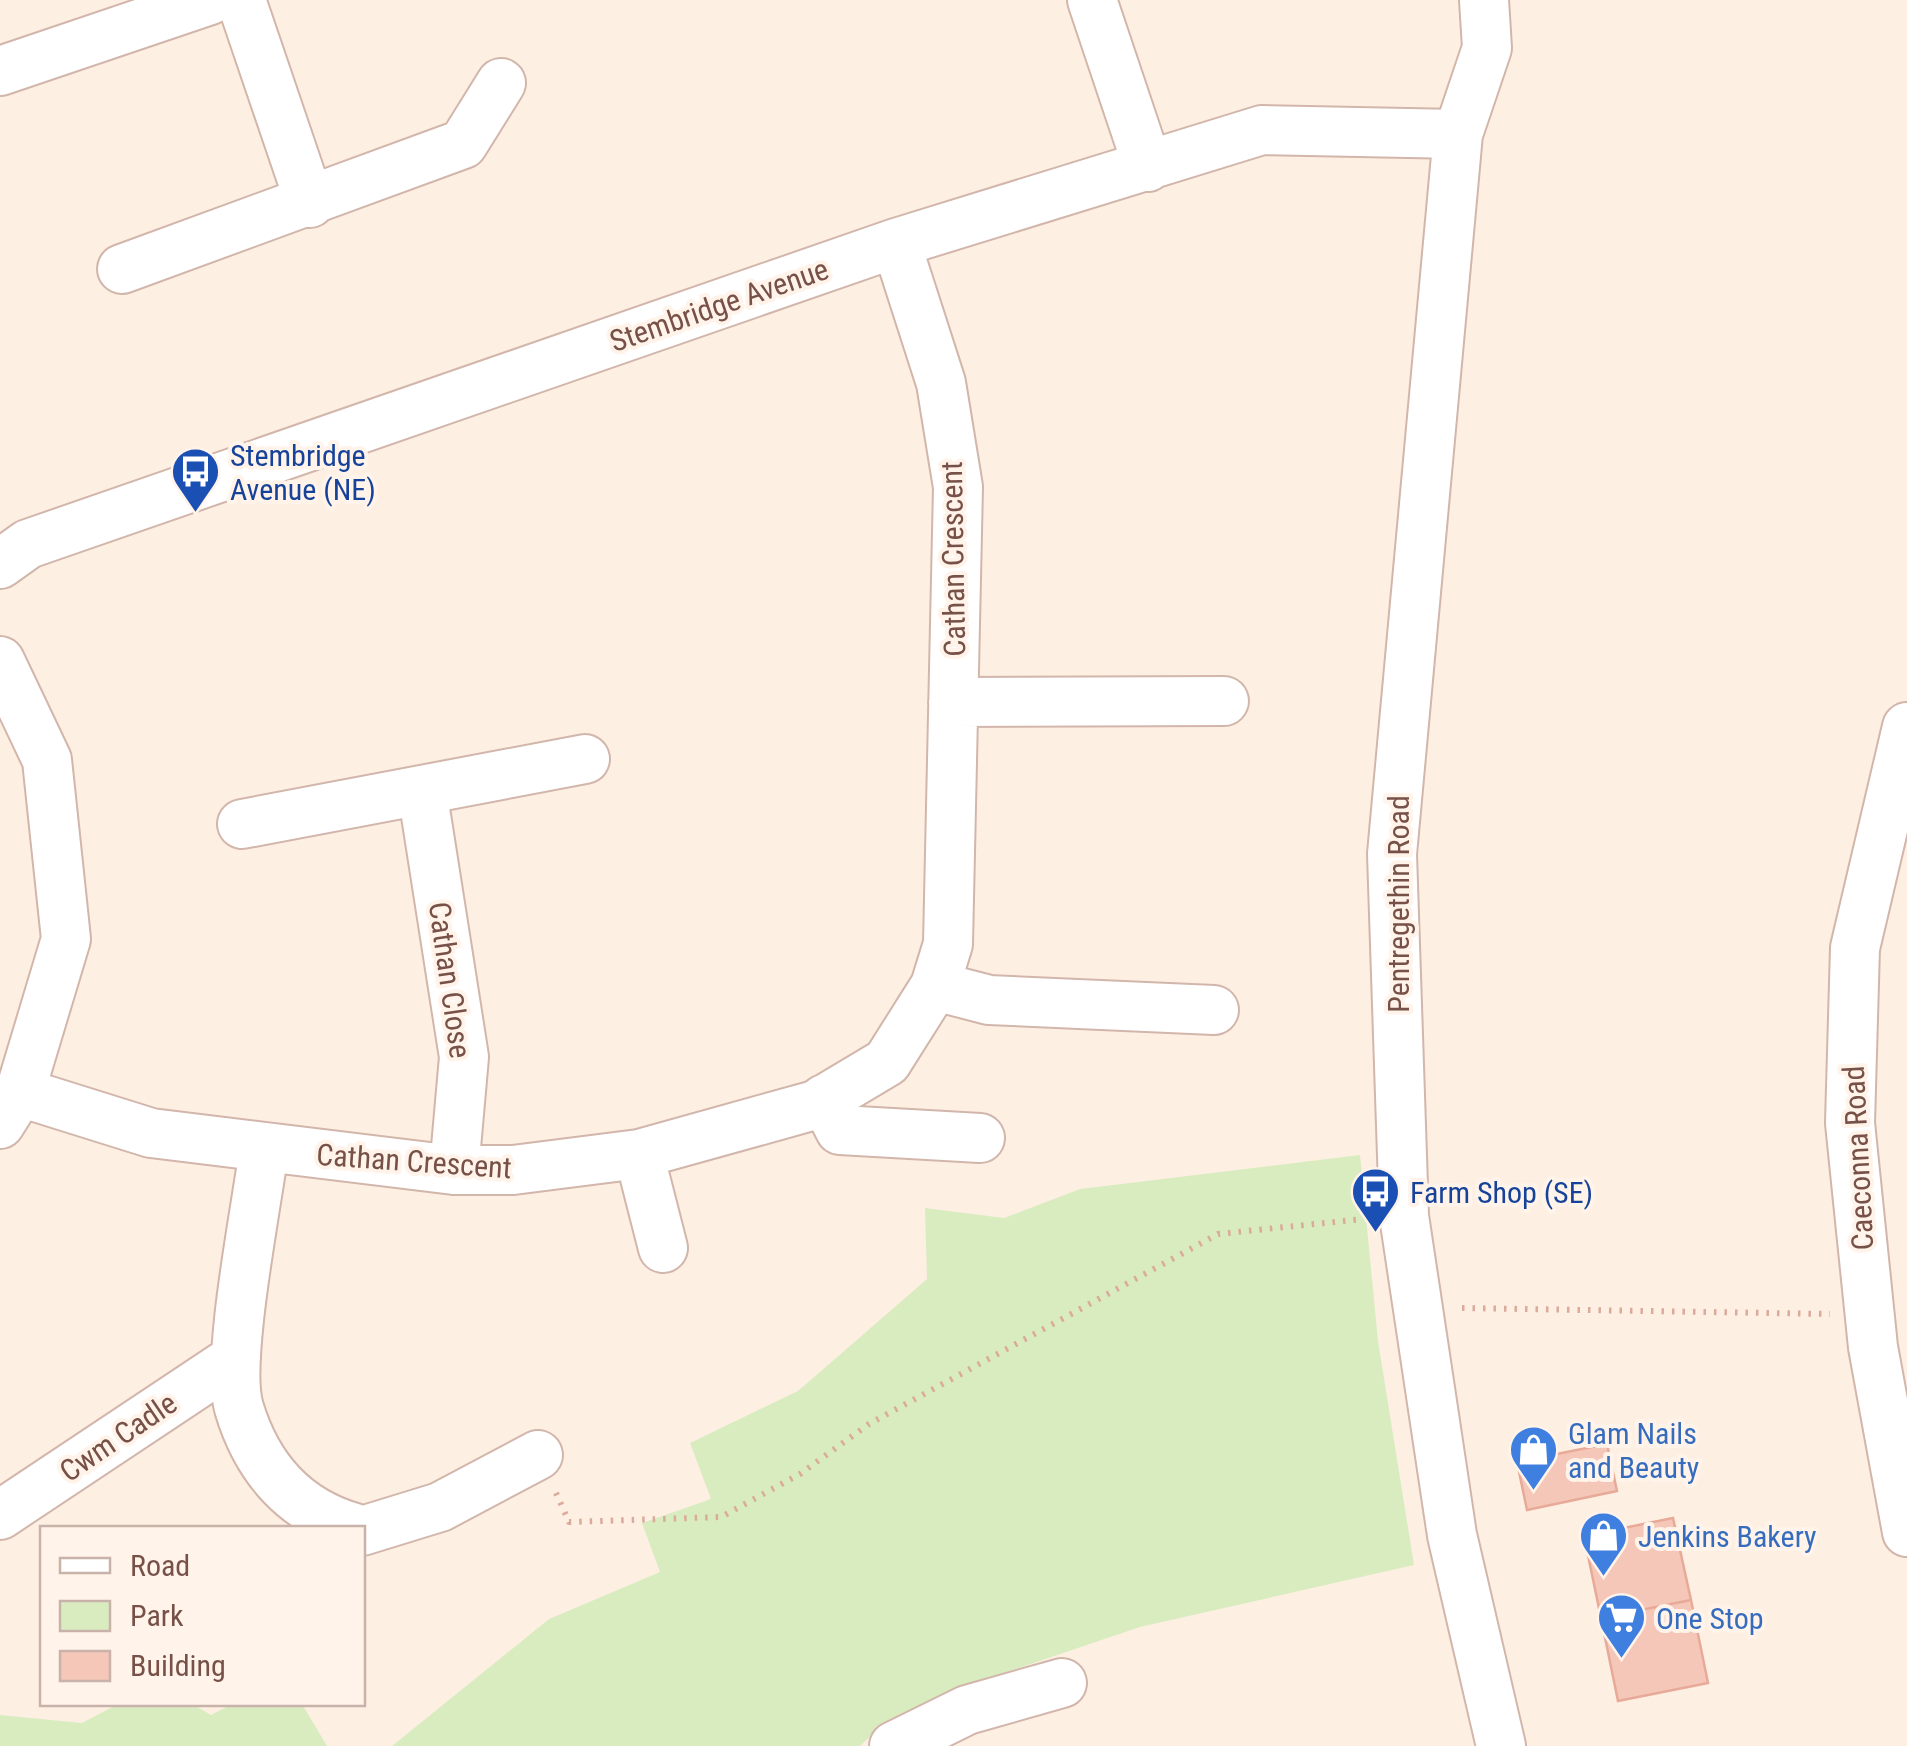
<svg xmlns="http://www.w3.org/2000/svg" width="1907" height="1746" viewBox="0 0 1907 1746" font-family="'Roboto Condensed',sans-serif">
	<rect width="100%" height="100%" fill="#feefe3"/>
	<path fill="#d9ecc0" d="M1360 1155 1378 1341 1414 1565 1140 1627 954 1690 873 1734 860 1746H392L549 1619 660 1572 642 1523 711 1499 690 1443 798 1391 927 1279 925 1208 1004 1218 1080 1189Z
		M118 1704H192L211 1715 232 1704H302L327 1746H0V1715L82 1723Z"/>
	<path fill="#f5c7b8" stroke="#e8aa98" stroke-width="2.5" d="M1607 1444 1617 1491 1527 1510 1517 1462Z
		M1673 1518 1691 1600 1601 1618 1584 1536Z
		M1691 1600 1708 1683 1618 1701 1601 1618Z"/>
	<g fill="none" stroke-linecap="round" stroke-linejoin="round">
		<defs>
			<path id="minor" d="M241 0 310 203
				M1092 0 1148 167
				M1484 0 1487 48 1458 134 1392 854 1404 1216 1452 1535 1501 1746
				M0 71 210 0
				M122 269 463 144 501 83
				M0 564 28 544 896 243 1262 130 1458 134
				M0 661 47 760 66 939 20 1092 0 1124
				M953 702 1224 701
				M1907 727 1855 948 1850 1123 1873 1347 1907 1532
				M422 790 464 1057 454 1170
				M242 824 585 759
				M935 986 989 1000 1214 1010
				M20 1092 151 1133 454 1170H513L639 1154 815 1105 887 1062 935 986 948 944 958 487 941 383 896 243
				M824 1099 840 1130 980 1138
				M264 1149C257 1205 225 1361 239 1408 257 1468 294 1511 355 1528
				M639 1154 663 1248
				M0 1515 236 1358
				M362 1531 440 1507 538 1455
				M894 1746 967 1710 1062 1683"/>
		</defs>
		<use href="#minor" stroke="#d2b6ab" stroke-width="52"/>
		<path stroke="#daaa9b" stroke-width="6" stroke-dasharray="2.5 8" stroke-linecap="butt" d="M1462 1308 1830 1314
			M556 1493 569 1522 721 1517 800 1474 869 1424 1218 1234 1363 1219"/>
		<use href="#minor" stroke="#fff" stroke-width="48"/>
	</g>
	<defs>
		<symbol id="bus-pin" viewBox="-11 -11 22 30"><path d="M0 17L-7.5 6A9.5 9.5 0 1 1 7.5 6Z" fill="#1a4fb4" stroke="#fff3ea"/><path d="M-5-6H5V4H4V6H2V4H-2V6H-4V4H-5ZM-3.5-4V0h7V-4ZM-3.5 1.2v1.5H-2V1.2ZM2 1.2v1.5H3.5V1.2Z" fill="#fff"/></symbol>
		<symbol id="shop-pin" viewBox="-11 -11 22 30"><path d="M0 17L-7.5 6A9.5 9.5 0 1 1 7.5 6Z" fill="#3f7fe0" stroke="#fff3ea"/><path d="M-5-2.5h2.3a2.7 3.5 0 0 1 5.4 0H5L5.5 6h-11ZM-1.5-2.5h3a1.5 2.3 0 0 0-3 0Z" fill="#fff"/></symbol>
		<symbol id="supermarket-pin" viewBox="-11 -11 22 30"><path d="M0 17L-7.5 6A9.5 9.5 0 1 1 7.5 6Z" fill="#3f7fe0" stroke="#fff3ea"/><path d="M-6-5.5h2.5l.6 2H6L4.5 2H-2.5L-4.4-4H-6ZM-1.5 3.2a1.3 1.3 0 1 0 .1 0ZM3 3.2a1.3 1.3 0 1 0 .1 0Z" fill="#fff"/></symbol>
	</defs>
	<g fill-rule="evenodd">
		<use href="#bus-pin" x="168" y="444" width="55" height="75"/>
		<use href="#bus-pin" x="1348" y="1164" width="55" height="75"/>
		<use href="#shop-pin" x="1506" y="1422" width="55" height="75"/>
		<use href="#shop-pin" x="1576" y="1508" width="55" height="75"/>
		<use href="#supermarket-pin" x="1594" y="1590" width="55" height="75"/>
	</g>
	<g text-anchor="middle" dominant-baseline="central" stroke-width="8" stroke-linejoin="round" paint-order="stroke">
		<g font-size="30" fill="#775147" stroke="#fff3ea">
			<text transform="translate(719 305) rotate(-19)">Stembridge Avenue</text>
			<text transform="translate(953 559) rotate(-91)">Cathan Crescent</text>
			<text transform="translate(1398 904) rotate(-90)">Pentregethin Road</text>
			<text transform="translate(450 980) rotate(82)">Cathan Close</text>
			<text transform="translate(1858 1158) rotate(-93)">Caeconna Road</text>
			<text transform="translate(414 1161) rotate(4)">Cathan Crescent</text>
			<text transform="translate(118 1437) rotate(-34)">Cwm Cadle</text>
		</g>
		<g font-size="30" fill="#164399" stroke="#fff3ea" text-anchor="start">
			<text x="230" y="455">Stembridge<tspan x="230" dy="34">Avenue (NE)</tspan></text>
			<text x="1410" y="1192">Farm Shop (SE)</text>
		</g>
		<g font-size="30" fill="#366cbe" stroke="#fff3ea" text-anchor="start">
			<text x="1568" y="1433">Glam Nails<tspan x="1568" dy="34">and Beauty</tspan></text>
			<text x="1638" y="1536">Jenkins Bakery</text>
			<text x="1656" y="1618">One Stop</text>
		</g>
	</g>
	<rect x="40" y="1526" width="325" height="180" fill="#fff3ea" stroke="#c9b2a9" stroke-width="2.5"/>
	<rect x="60" y="1558" width="50" height="15" fill="#ffffff" stroke="#c9b2a9" stroke-width="2.5"/>
	<text x="130" y="1576" font-size="30" fill="#775147">Road</text>
	<rect x="60" y="1601" width="50" height="30" fill="#d9ecc0" stroke="#c9b2a9" stroke-width="2.5"/>
	<text x="130" y="1626" font-size="30" fill="#775147">Park</text>
	<rect x="60" y="1651" width="50" height="30" fill="#f5c7b8" stroke="#c9b2a9" stroke-width="2.5"/>
	<text x="130" y="1676" font-size="30" fill="#775147">Building</text>
</svg>
